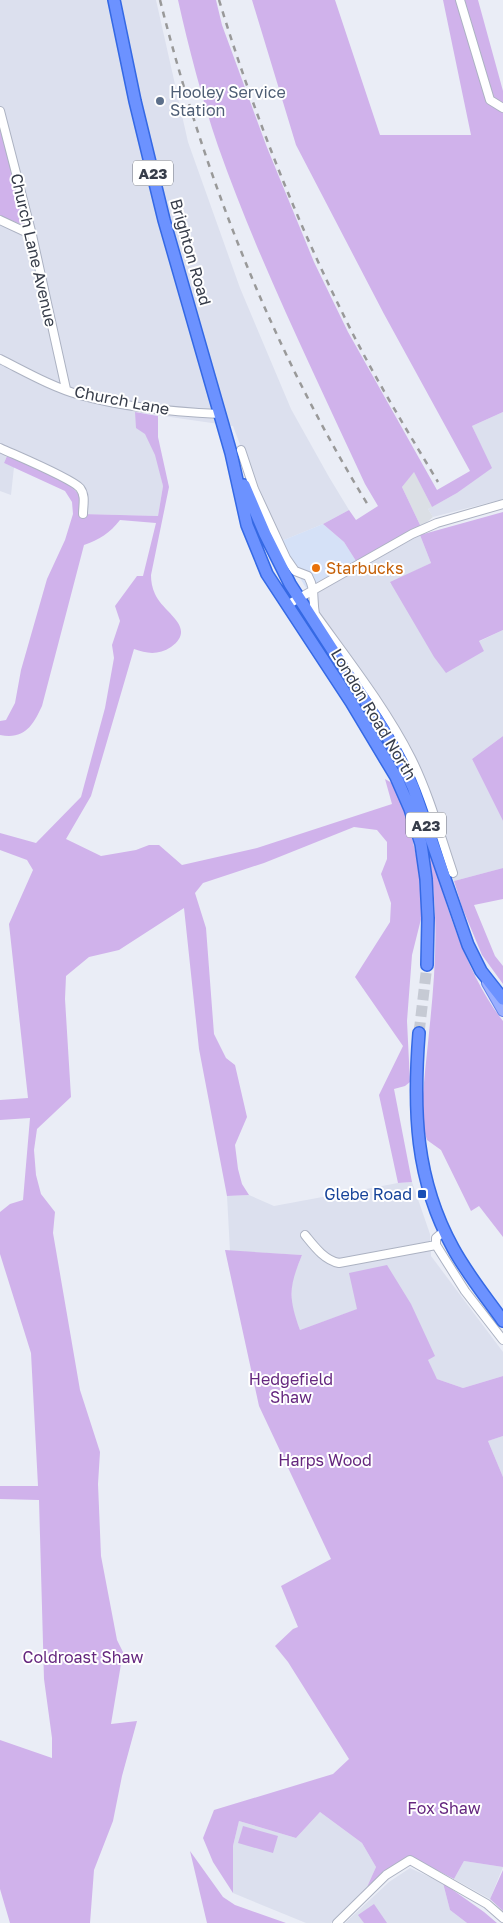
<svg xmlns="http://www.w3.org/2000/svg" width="503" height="1923" viewBox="0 0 503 1923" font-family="'Golos Text',sans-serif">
	<rect width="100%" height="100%" fill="#eaedf6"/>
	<path fill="#dce0ee" d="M0 0H156L188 142 240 288 291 409 329 477 349 510 323 524 279 542 273 531 233 426 135 412 156 455 163 486 158 516 82 514 74 489 65 483 7 456 4 463 14 467 11 495 0 491Z
		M503 412V499L433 517 428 509 457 493 491 468 472 426Z
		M420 535 431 563 390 583 484 651 478 642 503 630V736L472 759 503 821V868L454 881 417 772 316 607 318 592Z
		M412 1182 430 1234 431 1256 503 1352V1376L463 1388 437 1379 427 1360 434 1356 358 1309 300 1330 292 1309V1280L302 1255 230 1251 227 1196 249 1195 274 1206 398 1183Z
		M503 1436V1477L488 1441Z
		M320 1812 362 1843 376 1867 367 1887 331 1923H306L233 1893V1846L239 1821 296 1838Z
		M464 1861 503 1867 490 1899 454 1879Z
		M410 1868 443 1883 450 1910 467 1923H345L389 1882Z"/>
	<path fill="#d5e1f7" d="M323 524 344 542 356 561 306 588 279 542Z"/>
	<path fill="#dbdfe5" d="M414 471 432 507 428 509 433 517 421 527 402 487Z"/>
	<path fill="#d0b2eb" d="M178 0H216L222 25 266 145 314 262 348 332 437 490 470 471 384 314 296 145 252 0H335L380 135H471L443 0H478L503 91V412L472 426 492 468 457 493 432 507 414 472 402 487 421 527 356 561 344 542 323 524 349 510 356 520 378 506 365 484C314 373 259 262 218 146 202 99 189 49 178 0Z
		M0 129 26 226 0 216Z
		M135 412 158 416V437L169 487 151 575C151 581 152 588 155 594 163 613 198 627 171 647 159 655 147 654 134 649L91 796 66 839 101 856 136 850 149 845H159L182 865 257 848 392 804 385 779 392 783 408 820 418 864 422 915 412 955 407 1021 410 1082 405 1086 394 1089 412 1182 398 1183 379 1095 403 1046 355 977 390 922 391 903 381 874 387 859V842L377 830 354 827 264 863 203 883 195 893 206 928 214 1034 226 1058 235 1065 247 1117 235 1145 238 1169 242 1184 249 1195 227 1196 199 1049 184 908 119 950 89 957 66 976 65 999 71 1097 37 1129 34 1150 36 1175 41 1194 55 1212 53 1233 80 1390 100 1452 98 1484 101 1556 117 1640 123 1652 111 1724 137 1721 122 1776 113 1821 94 1870 90 1923H10L0 1889V1740L52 1758V1738L44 1679 39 1500 0 1499V1486H38L31 1353 0 1254V1212L10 1204 23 1200 30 1118 0 1120V1100L28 1098 9 924 33 870 27 860 0 850V833L36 843 81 797 105 708 114 658 112 645 120 621 115 606 137 576H143L156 523 120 520C110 533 99 540 84 545L42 706C33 725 25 740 0 735V721L6 720 15 703 21 670 47 579 65 540 73 514 72 502 65 491 4 463 7 456C24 464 70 480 79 495 82 501 82 507 82 514L158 516 163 486 155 455 145 434 136 428Z
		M503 512V630L479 641 484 651 446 673 434 657 390 582 431 563 420 535Z
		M503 736V821L472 759Z
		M425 837 428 838C442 896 466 974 503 1021V1237L479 1206 471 1211 441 1150 427 1140 421 1121C425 1052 438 982 435 913 434 887 430 862 425 837Z
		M503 868V899L474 905 495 956 503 966V984L482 955 462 907 454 881Z
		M225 1250 302 1255C289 1287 288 1297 300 1330L357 1309 349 1273 387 1265 411 1304 435 1356 428 1360 437 1379 463 1388 503 1376V1436L488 1441 503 1477V1867L464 1861 454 1879 409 1856 389 1868 367 1887 376 1867 362 1843 320 1812 296 1838 239 1821 233 1846V1893L213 1862 203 1838 214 1810 333 1774 349 1759 288 1662 275 1646 293 1629 298 1627 281 1586 331 1559 259 1406Z
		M243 1826 278 1836 273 1853 238 1843Z
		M190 1851 223 1897 235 1905 286 1923H207Z
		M503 1870V1911L490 1899Z
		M443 1883 484 1912 497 1923H467L450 1910Z
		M374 1904 387 1923H364L358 1915Z"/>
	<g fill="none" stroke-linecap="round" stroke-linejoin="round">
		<path stroke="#c6cad4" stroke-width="11" stroke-dasharray="11 5.5" stroke-linecap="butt" d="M419 1033 427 965"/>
		<defs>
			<path id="minor" d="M460 0 490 100 503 108
				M0 111 32 235 66 389
				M0 220 32 235
				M0 359C26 372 52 387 80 395 122 407 177 412 220 414
				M0 448C15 455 71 478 80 488 86 496 83 505 83 514
				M241 450 254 489 286 558 295 571 308 576C316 591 312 598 315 614 348 660 385 707 411 758 429 794 440 835 453 873
				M287 605 412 534 437 523 503 504
				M444 1231 436 1238V1245L465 1291 503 1340
				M305 1235C314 1246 324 1260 339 1263L436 1245
				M337 1923 386 1875 410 1860 487 1904 503 1918"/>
			<path id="major" d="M487 983 503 1011"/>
			<path id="highway" d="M114 0 135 101 164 220 231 453 247 525 267 574 351 702 396 777 410 809 421 844 426 879 428 918 427 965
				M244 485 265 534 290 584 379 722 398 755 413 787 468 945 481 971 503 999
				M419 1033C413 1110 415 1179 453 1248 467 1274 486 1297 503 1321"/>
		</defs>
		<use href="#minor" stroke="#acb2c2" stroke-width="10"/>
		<use href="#major" stroke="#6482e9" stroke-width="12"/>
		<use href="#highway" stroke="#3569e4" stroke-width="14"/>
		<use href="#minor" stroke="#fff" stroke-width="8"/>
		<use href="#major" stroke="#9aafff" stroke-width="10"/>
		<use href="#highway" stroke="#6c92ff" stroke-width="11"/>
		<path stroke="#999" stroke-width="2.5" stroke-dasharray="6 6" stroke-linecap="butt" d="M160 0C205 178 272 349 368 505
			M219 0C252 108 293 213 343 314 371 372 405 427 438 482"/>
	</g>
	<circle fill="#5c6f8a" stroke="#fff" stroke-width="2" cx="160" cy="101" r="5"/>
	<circle fill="#e8710a" stroke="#fff" stroke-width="2" cx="316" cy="568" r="5"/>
	<rect fill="#1a4fb4" stroke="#fff" stroke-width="2" x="417" y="1189" width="10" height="10" rx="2.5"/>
	<g text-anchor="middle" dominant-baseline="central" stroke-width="4" stroke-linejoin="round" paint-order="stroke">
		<g fill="#fff" stroke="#737780" stroke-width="1">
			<rect x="133" y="160.5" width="40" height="25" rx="4"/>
			<rect x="406" y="812.5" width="40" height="25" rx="4"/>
		</g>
		<g font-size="15" font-weight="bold" fill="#373d4a">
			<text x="153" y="173">A23</text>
			<text x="426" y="825">A23</text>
		</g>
		<g font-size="16" fill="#4e5e75" stroke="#fff" text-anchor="start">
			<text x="170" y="92">Hooley Service<tspan x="170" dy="18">Station</tspan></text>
		</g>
		<g font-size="16" fill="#373d4a" stroke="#fff">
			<text transform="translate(34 250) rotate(77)">Church Lane Avenue</text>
			<text transform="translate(191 252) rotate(74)">Brighton Road</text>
			<text transform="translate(122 400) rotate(11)">Church Lane</text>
			<text transform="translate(374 714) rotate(59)">London Road North</text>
		</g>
		<g font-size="16" fill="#c56008" stroke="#fff" text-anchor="start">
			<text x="326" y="568">Starbucks</text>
		</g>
		<g font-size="16" fill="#164399" stroke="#fff" text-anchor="end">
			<text x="412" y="1194">Glebe Road</text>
		</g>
		<g font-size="16" fill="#65277f" stroke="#fff">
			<text x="291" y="1379">Hedgefield<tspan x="291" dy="18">Shaw</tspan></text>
			<text x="325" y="1460">Harps Wood</text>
			<text x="83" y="1657">Coldroast Shaw</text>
			<text x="444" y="1808">Fox Shaw</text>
		</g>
	</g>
</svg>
